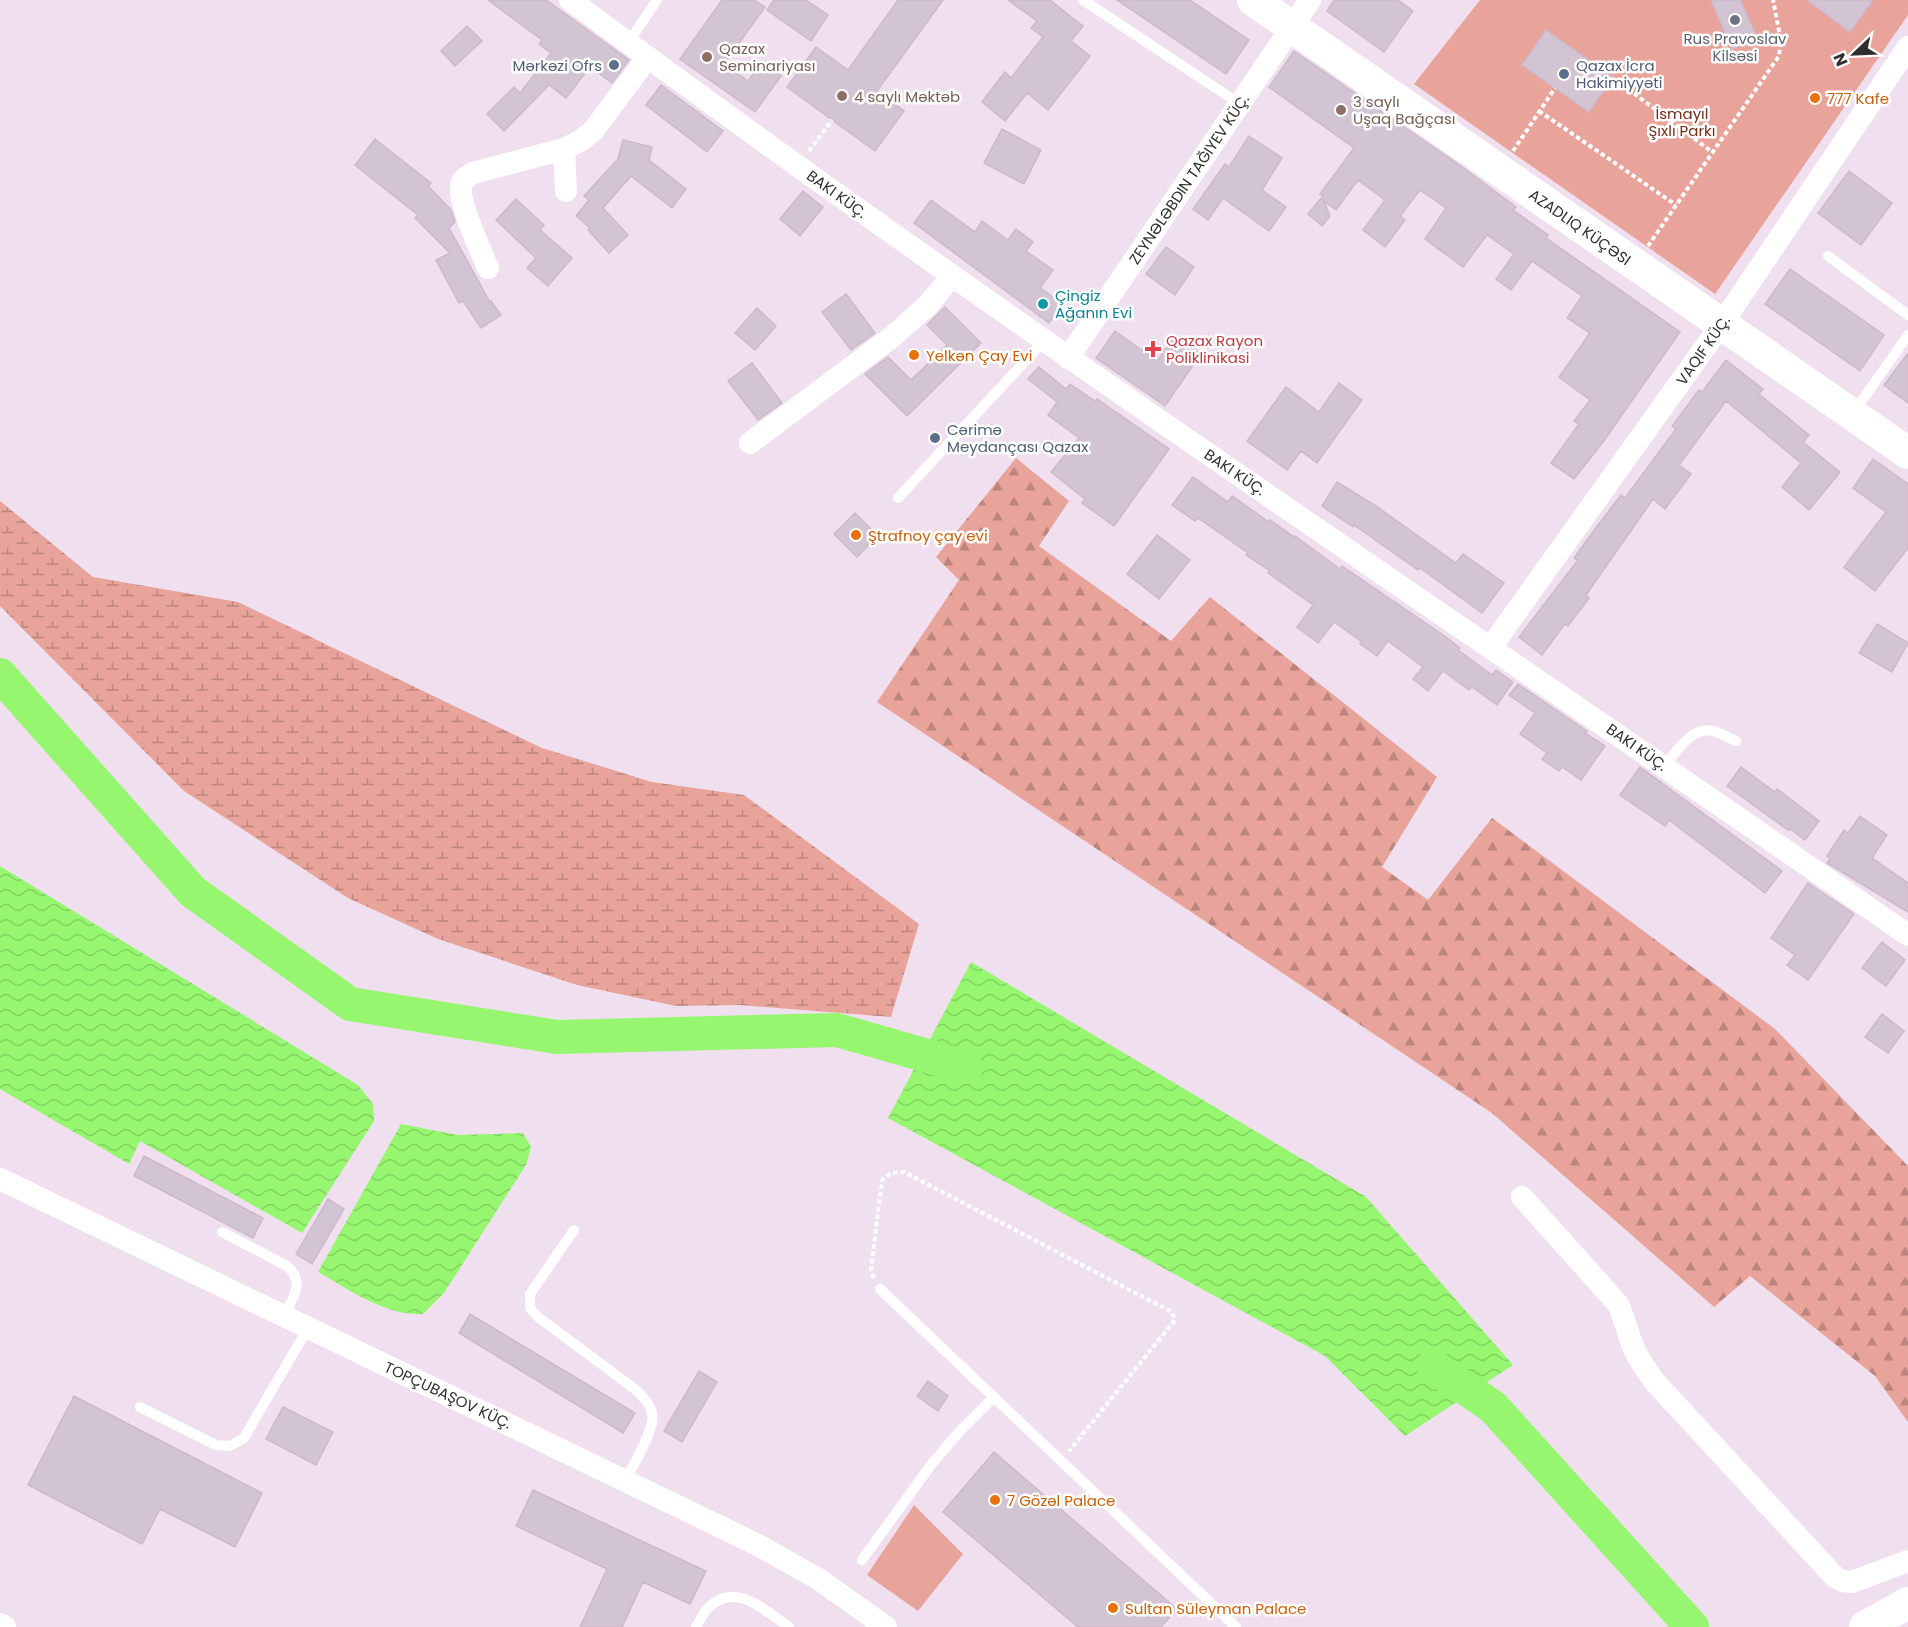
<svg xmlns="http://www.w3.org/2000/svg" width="1908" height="1627" viewBox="0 0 1908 1627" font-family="Poppins,sans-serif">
	<defs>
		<pattern id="forest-firs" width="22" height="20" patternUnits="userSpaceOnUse" patternTransform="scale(1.5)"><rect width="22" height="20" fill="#e8a39a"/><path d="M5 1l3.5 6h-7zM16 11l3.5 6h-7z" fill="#bc857e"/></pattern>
		<pattern id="wetland-marsh" width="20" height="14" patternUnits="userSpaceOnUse" patternTransform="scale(1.5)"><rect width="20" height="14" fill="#e8a39a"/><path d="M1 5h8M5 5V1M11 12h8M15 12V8" fill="none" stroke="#bc857e"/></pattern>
		<pattern id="water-waves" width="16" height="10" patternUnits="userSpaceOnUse" patternTransform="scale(1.5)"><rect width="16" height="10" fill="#96f66f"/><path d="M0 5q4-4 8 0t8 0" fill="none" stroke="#82d360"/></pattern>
	</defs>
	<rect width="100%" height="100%" fill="#f0e0ef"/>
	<path fill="#e8a39a" d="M1480 0H1908V15L1715 294 1414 84Z
		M914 1505 963 1554 918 1611 867 1575Z"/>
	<path fill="url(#forest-firs)" d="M1016 458 1069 501 1039 546 1171 641 1210 597 1437 777 1382 867 1428 900 1492 818 1775 1029 1908 1166V1422L1875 1376 1750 1276 1714 1307 1492 1113 877 702 959 580 936 557Z"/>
	<path fill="url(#wetland-marsh)" d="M0 501 93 577 238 602 542 748 652 782 744 795 919 924 891 1017 740 1005 676 1006 577 985 438 939 348 898 184 791 0 606Z"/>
	<path fill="url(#water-waves)" d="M0 866 358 1085 373 1104 374 1121 302 1233 140 1141 129 1164 0 1089Z
		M971 962 1366 1197 1513 1365 1405 1436 1325 1356 888 1118Z
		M401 1124 458 1135 523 1133 531 1147 526 1165 444 1293 423 1314C385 1316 350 1290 318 1272Z"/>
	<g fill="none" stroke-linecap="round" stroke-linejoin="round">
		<path stroke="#96f66f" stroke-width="34" d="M0 675 193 892 350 1004 557 1037 837 1030 966 1067
			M1433 1366 1493 1407 1692 1627"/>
	</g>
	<path fill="#d2c4d2" stroke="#ccb9ca" stroke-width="1.5" d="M488 0H546L629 60 612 83 590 67 566 98 549 85 504 131 487 114 514 87 520 93 551 53 539 44 542 40Z
		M722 0H754L765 7 724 64 748 81 762 62 781 76 755 112 680 59Z
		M774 0H806L828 15 811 41 767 10Z
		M898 0H943L877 91 904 111 875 151 787 87 816 47 848 70Z
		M1008 0H1050L1083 26 1071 41 1090 56 1048 110 1027 93 1005 121 982 102 1005 72 1011 78 1043 37 1031 28 1037 21Z
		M1117 0H1190L1249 40 1226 74Z
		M1334 0H1398L1413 11 1384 52 1327 11Z
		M1711 0H1740L1757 37 1732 49Z
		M1807 0H1873L1850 32Z
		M467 26 482 41 455 66 441 51Z
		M1546 30 1613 77 1589 112 1522 65Z
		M1294 51 1461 166 1516 207 1513 210 1548 235 1546 238 1680 332 1603 442 1574 479 1551 463 1579 424 1574 421 1590 400 1559 377 1590 333 1567 318 1582 296 1532 261 1511 290 1496 279 1514 254 1487 235 1463 267 1425 239 1446 208 1420 190 1400 216 1405 220 1385 247 1363 230 1385 200 1358 180 1336 210 1324 201 1330 216 1322 226 1308 214 1323 196 1320 194 1354 148 1269 87Z
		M661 85 723 131 707 152 646 105Z
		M1002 129 1041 150 1024 184 984 163Z
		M1249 136 1282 158 1262 190 1286 207 1269 231 1223 198 1208 220 1193 209 1225 164 1229 167Z
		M375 139 431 183 428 186 451 210 455 222 449 228 490 302 491 301 501 315 481 328 463 301 459 303 436 260 450 253 415 218 418 215 355 165Z
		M623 140 652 147 649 160 686 189 672 208 631 176 603 208 628 235 609 253 588 230 590 228 576 216 589 200 584 196 618 159Z
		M1849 171 1892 203 1861 245 1818 213Z
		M803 191 823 207 800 236 780 219Z
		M516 199 544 225 540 230 572 258 548 286 527 268 536 258 496 220Z
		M931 200 975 232 982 221 1008 240 1016 229 1033 242 1026 251 1053 270 1040 288 1063 304 1049 323 914 223Z
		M1166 247 1194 267 1175 295 1146 274Z
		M1790 269 1884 335 1860 371 1765 304Z
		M846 294 875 333 851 350 822 312Z
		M945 307 981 343 907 416 865 374 888 357 911 380 947 345 927 325Z
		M757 308 776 326 755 350 735 333Z
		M1115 331 1157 361 1175 336 1201 354 1165 406 1096 358Z
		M1908 353V403L1884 385Z
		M1726 360 1763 389 1759 394 1809 435 1803 442 1840 472 1809 510 1782 487 1801 463 1726 401 1679 465 1691 474 1665 509 1653 499 1586 595 1589 598 1568 626 1565 624 1542 655 1519 637 1578 560 1574 558 1595 529 1621 495 1625 498 1676 429 1672 426 1699 390 1702 392Z
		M752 363 782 403 758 420 728 381Z
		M1039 367 1066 389 1070 384 1095 401 1097 399 1169 449 1114 526 1082 503 1085 499 1051 472 1079 438 1048 415 1057 402 1028 379Z
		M1339 383 1362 400 1317 463 1301 451 1287 470 1247 441 1286 387 1319 412Z
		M1873 459 1908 484V548L1875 591 1844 567 1886 512 1853 488Z
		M1193 477 1228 502 1232 496 1269 522 1270 520 1294 537 1295 536 1340 569 1342 566 1446 637 1460 648 1458 650 1492 675 1496 670 1513 682 1497 705 1472 687 1469 690 1443 671 1428 691 1413 679 1423 667 1388 641 1377 656 1360 644 1362 642 1334 622 1318 643 1297 627 1313 605 1268 573 1270 571 1246 555 1248 553 1198 518 1195 521 1172 505Z
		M1337 482 1376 506 1456 563 1463 554 1504 583 1482 613 1420 568 1418 570 1354 525 1353 527 1322 506Z
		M855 513 878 536 857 557 834 534Z
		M1157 535 1190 560 1159 599 1127 574Z
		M1877 624 1908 643 1892 672 1859 653Z
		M1518 684 1587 731 1585 733 1605 746 1581 780 1562 767 1559 771 1542 759 1547 753 1520 734 1535 713 1509 695Z
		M1640 767 1782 871 1765 893 1669 820 1665 826 1620 795Z
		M1741 767 1775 792 1777 789 1819 821 1805 840 1790 829 1788 830 1727 786Z
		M1860 816 1887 835 1872 858 1908 883V912L1827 863 1830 859 1827 856 1844 830 1848 833Z
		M1808 883 1854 914 1808 980 1787 965 1795 955 1771 938Z
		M1882 942 1905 960 1886 986 1862 968Z
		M1882 1014 1904 1031 1888 1053 1865 1037Z
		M144 1156 263 1218 253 1238 134 1176Z
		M328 1199 344 1209 312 1264 296 1254Z
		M470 1314 635 1413 623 1433 459 1333Z
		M699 1371 717 1382 682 1442 664 1431Z
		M928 1381 948 1396 938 1411 917 1396Z
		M74 1396 262 1493 235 1547 160 1509 142 1544 28 1485Z
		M283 1407 333 1432 316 1465 266 1439Z
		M994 1452 1177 1609 1161 1627H1078L943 1512Z
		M533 1490 706 1571 690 1604 643 1582 622 1627H580L607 1569 516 1526Z"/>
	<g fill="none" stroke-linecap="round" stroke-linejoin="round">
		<path stroke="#fff" stroke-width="4" stroke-dasharray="4.5 3" stroke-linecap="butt" d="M1628 89 1712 152
			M1539 111 1676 205
			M809 151 832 120
			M1513 151 1555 88
			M1648 246 1779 56 1781 41 1773 0
			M874 1278 871 1269 882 1180 891 1173 904 1172 1172 1312 1175 1320 1069 1451"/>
		<path stroke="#fff" stroke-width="10" d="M1083 0 1240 104
			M628 43 657 0
			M1828 256 1908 315
			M1854 412 1908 335
			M898 498 1044 341
			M1664 766C1677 752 1691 726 1713 731 1721 733 1729 738 1736 741
			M574 1230 530 1294V1308L538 1317 636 1390C643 1397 650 1403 652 1413 656 1428 633 1465 626 1479
			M222 1232 287 1266C306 1283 293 1297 284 1315
			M880 1289 1236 1627
			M140 1407 216 1445 230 1446 244 1438 308 1328
			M862 1560 931 1465 958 1433 994 1397
			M696 1627C700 1621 703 1612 709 1607 737 1581 765 1611 789 1627"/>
		<path stroke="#fff" stroke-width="22" d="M570 0C1007 324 1461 625 1908 935
			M564 149 566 191
			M488 268C481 251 458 202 461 186 462 179 468 176 473 173L564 149 580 141 593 131 648 57
			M1068 358 1310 0
			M750 443 892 337 928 305 952 276
			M1491 647 1721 325 1908 47
			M0 1179 756 1544 817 1578 886 1627
			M1522 1197 1618 1304C1624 1317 1627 1330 1632 1344 1637 1358 1646 1369 1654 1381L1835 1577 1843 1581 1852 1582 1908 1561
			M0 1624 5 1627"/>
		<path stroke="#fff" stroke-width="32" d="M1253 0 1908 453
			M1865 1627 1908 1603"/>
	</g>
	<circle fill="#6b7280" stroke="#fff" stroke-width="2" cx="1735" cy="20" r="6"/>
	<g fill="#8d6e63" stroke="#fff" stroke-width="2">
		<circle cx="707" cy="57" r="6"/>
		<circle cx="842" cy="96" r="6"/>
		<circle cx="1341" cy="110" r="6"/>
	</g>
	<g fill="#5c6f8a" stroke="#fff" stroke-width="2">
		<circle cx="614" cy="65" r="6"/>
		<circle cx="1564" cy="74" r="6"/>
		<circle cx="935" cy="438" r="6"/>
	</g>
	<g fill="#e8710a" stroke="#fff" stroke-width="2">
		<circle cx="1815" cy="98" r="6"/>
		<circle cx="914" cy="355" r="6"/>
		<circle cx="856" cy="535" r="6"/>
		<circle cx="995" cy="1500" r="6"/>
		<circle cx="1113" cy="1608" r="6"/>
	</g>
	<circle fill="#0f9aa8" stroke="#fff" stroke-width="2" cx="1043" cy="304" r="6"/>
	<path fill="#e0444e" stroke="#fff" stroke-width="2" d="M1150 340h6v6h6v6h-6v6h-6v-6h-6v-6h6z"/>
	<g text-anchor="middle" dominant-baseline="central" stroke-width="5" stroke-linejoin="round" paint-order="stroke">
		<g font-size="15" fill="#5b616d" stroke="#fff">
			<text x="1735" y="38">Rus Pravoslav<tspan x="1735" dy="17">Kilsəsi</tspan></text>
		</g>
		<g font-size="15" fill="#785e54" stroke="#fff" text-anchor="start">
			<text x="719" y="48">Qazax<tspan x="719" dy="17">Seminariyası</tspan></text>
			<text x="854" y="96">4 saylı Məktəb</text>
			<text x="1353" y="101">3 saylı<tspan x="1353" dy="17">Uşaq Bağçası</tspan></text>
		</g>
		<g font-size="15" fill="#4e5e75" stroke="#fff" text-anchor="start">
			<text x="602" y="65" text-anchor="end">Mərkəzi Ofrs</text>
			<text x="1576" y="65">Qazax İcra<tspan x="1576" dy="17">Hakimiyyəti</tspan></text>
			<text x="947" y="429">Cərimə<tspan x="947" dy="17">Meydançası Qazax</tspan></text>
		</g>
		<g font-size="15" fill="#c56008" stroke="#fff" text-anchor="start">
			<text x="1827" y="98">777 Kafe</text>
			<text x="926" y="355">Yelkən Çay Evi</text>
			<text x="868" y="535">Ştrafnoy çay evi</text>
			<text x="1007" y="1500">7 Gözəl Palace</text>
			<text x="1125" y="1608">Sultan Süleyman Palace</text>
		</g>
		<g font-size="15" fill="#722d17" stroke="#fff">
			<text x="1682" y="113">İsmayıl<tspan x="1682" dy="17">Şıxlı Parkı</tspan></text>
		</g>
		<g font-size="15" fill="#2e2e2e" stroke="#fff">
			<text transform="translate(1189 179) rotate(-56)">ZEYNƏLƏBDIN TAĞIYEV KÜÇ.</text>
			<text transform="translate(837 194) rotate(36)">BAKI KÜÇ.</text>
			<text transform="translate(1580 227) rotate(35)">AZADLIQ KÜÇƏSI</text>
			<text transform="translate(1703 350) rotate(-55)">VAQIF KÜÇ.</text>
			<text transform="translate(1235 472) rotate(34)">BAKI KÜÇ.</text>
			<text transform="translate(1637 747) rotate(35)">BAKI KÜÇ.</text>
			<text transform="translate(448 1395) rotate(25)">TOPÇUBAŞOV KÜÇ.</text>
		</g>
		<g font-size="15" fill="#0d838f" stroke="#fff" text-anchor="start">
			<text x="1055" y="295">Çingiz<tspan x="1055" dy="17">Ağanın Evi</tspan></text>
		</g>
		<g font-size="15" fill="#be3a42" stroke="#fff" text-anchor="start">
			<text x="1166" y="340">Qazax Rayon<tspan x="1166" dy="17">Poliklinikasi</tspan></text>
		</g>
	</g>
	<g transform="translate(1854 54) rotate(247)" stroke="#ffffff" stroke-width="4.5" paint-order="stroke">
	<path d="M0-4.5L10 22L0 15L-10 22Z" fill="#2e2e2e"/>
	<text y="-9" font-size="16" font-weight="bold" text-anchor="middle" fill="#2e2e2e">N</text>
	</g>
</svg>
